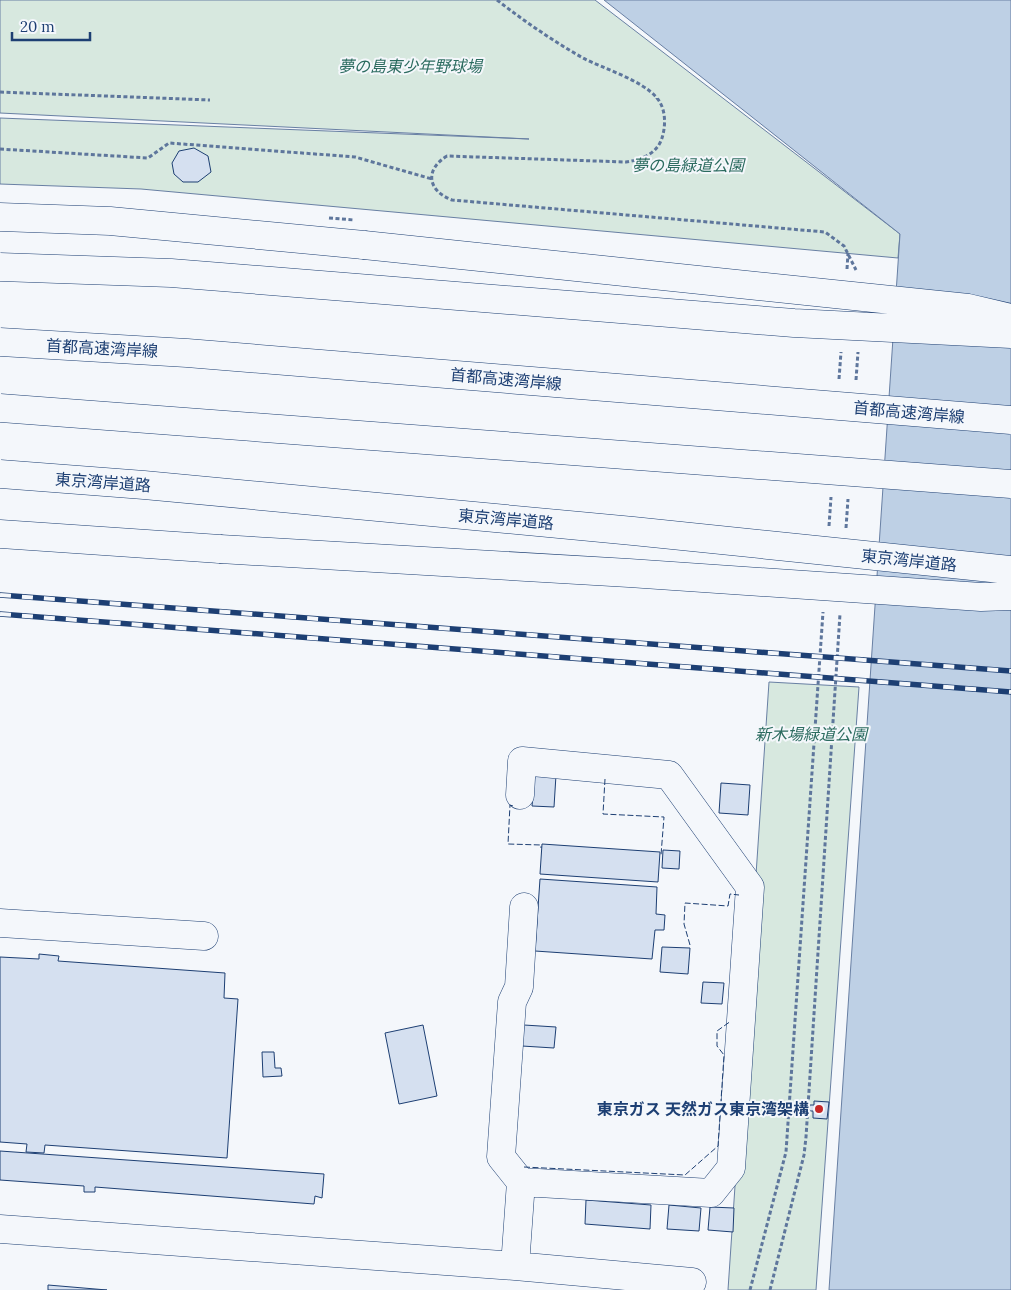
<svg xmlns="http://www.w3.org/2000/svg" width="1011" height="1290" viewBox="0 0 1011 1290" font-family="Lora,'Noto Sans JP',serif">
	<rect width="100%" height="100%" fill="#f4f7fb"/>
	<path fill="#d7e8df" stroke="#687fa3" d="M0 0H595L900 234 898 258 141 189 0 184V118L529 139 0 113Z
		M769 682 859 687 816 1290H728Z"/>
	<path fill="#bed0e5" stroke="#687fa3" d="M604 0H1011V1290H829L900 234Z"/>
	<path fill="#d5e0f0" stroke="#1d3f73" d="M194 148 208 156 211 172 198 182H183L174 174 172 163 179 151Z
		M535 774 556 775 554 807 532 806Z
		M721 783 750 785 748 815 719 813Z
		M542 844 660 852 658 882 540 874Z
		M663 850 680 851 679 869 662 868Z
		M540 879 657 887 656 914 665 915 664 930H655L652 959 535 951Z
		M662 947 690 948 688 974 660 972Z
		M39 954 59 956 58 961 225 973 224 998 238 999 227 1158 45 1145 44 1153 26 1152 27 1144 0 1142V957L39 959Z
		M703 982 724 983 722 1004 701 1003Z
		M423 1025 437 1096 399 1104 385 1033Z
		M524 1025 556 1027 554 1048 522 1046Z
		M262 1052H274L275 1068H281L282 1076 263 1077Z
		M814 1101 829 1102 827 1119 813 1118V1111H809L810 1105H814Z
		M0 1151 324 1174 322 1198 315 1196 314 1204 95 1187V1192H84V1186L0 1180Z
		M586 1200 651 1205 650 1229 585 1224Z
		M669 1205 701 1208 699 1231 667 1229Z
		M710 1207 734 1208 733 1232 708 1230Z
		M48 1285 107 1290H48Z"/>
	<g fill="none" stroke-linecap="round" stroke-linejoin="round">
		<defs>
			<path id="minor" d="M520 795 522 761 669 775 750 887 731 1168 711 1193 521 1182 501 1157 512 1002 519 987 524 907
				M0 923 204 936
				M0 1229 515 1266 692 1282
				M515 1266 521 1182"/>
			<path id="highway" d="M0 217 110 221 364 245
				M0 534 220 549"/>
		</defs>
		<use href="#minor" stroke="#1d3f73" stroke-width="29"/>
		<use href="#highway" stroke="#1d3f73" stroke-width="29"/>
		<path stroke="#5e769c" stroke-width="3" stroke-dasharray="4 2.5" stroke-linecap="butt" d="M497 0C524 21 553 41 583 58 604 69 642 80 657 98 666 109 666 125 662 138 657 154 641 160 626 162L447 156C424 170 428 191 452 200L825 232 844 246 856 270
			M0 92 210 100
			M0 149 148 158 169 143 355 157 432 179
			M847 269 848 253
			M839 379 841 352
			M856 380 858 352
			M829 526 831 497
			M846 528 848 499
			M750 1290 786 1152 823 612
			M770 1290 804 1155 806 1137 840 614"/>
		<use href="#minor" stroke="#f4f7fb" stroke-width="28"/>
		<use href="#highway" stroke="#f4f7fb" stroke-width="28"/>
		<defs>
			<path id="rail" d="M0 595 1011 671
				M0 614 1011 692"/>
		</defs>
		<use href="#rail" stroke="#1d3f73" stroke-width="5.5"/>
		<use href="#rail" stroke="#f4f7fb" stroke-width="4" stroke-dasharray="11" stroke-linecap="butt"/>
		<defs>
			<path id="highway-bridge" d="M364 245 968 308 1011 318
				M0 267 171 273 794 323 1011 334
				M0 342 187 353 1011 420
				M0 408 1011 484
				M0 474 144 485 633 531 1011 570
				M220 549 629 573 981 597 1011 596"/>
		</defs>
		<use href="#highway-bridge" stroke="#1d3f73" stroke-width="29" stroke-linecap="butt"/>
		<path stroke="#5e769c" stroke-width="3" stroke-dasharray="4 2.5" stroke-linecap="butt" d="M329 218 354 220"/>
		<use href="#highway-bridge" stroke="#f4f7fb" stroke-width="28"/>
		<path stroke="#1d3f73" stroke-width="1" stroke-dasharray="6 2.5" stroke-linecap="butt" d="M605 779 603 814 664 817 661 855
			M513 806 510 805 508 844 541 845V848
			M690 945 684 924 685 903 728 906 730 894 739 895
			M524 1167 685 1175 718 1146 724 1055 717 1046V1031L731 1021"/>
	</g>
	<circle fill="#c62828" stroke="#f4f7fb" stroke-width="2" cx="819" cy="1109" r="5"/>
	<g text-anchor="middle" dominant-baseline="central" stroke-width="4" stroke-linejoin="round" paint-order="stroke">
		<g font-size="16" font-style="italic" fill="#2c6c60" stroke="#f4f7fb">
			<text x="410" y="66">夢の島東少年野球場</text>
			<text x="688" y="165">夢の島緑道公園</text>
			<text x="811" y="734">新木場緑道公園</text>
		</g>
		<g font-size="16" fill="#1d3f73" stroke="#f4f7fb">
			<text transform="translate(102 348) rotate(3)">首都高速湾岸線</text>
			<text transform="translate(506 379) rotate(5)">首都高速湾岸線</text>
			<text transform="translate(909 412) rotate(5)">首都高速湾岸線</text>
			<text transform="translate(103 482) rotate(4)">東京湾岸道路</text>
			<text transform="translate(506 519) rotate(5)">東京湾岸道路</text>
			<text transform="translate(909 560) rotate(6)">東京湾岸道路</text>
		</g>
		<g font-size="16" font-weight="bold" fill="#1d3f73" stroke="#f4f7fb" text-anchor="end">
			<text x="809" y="1109">東京ガス 天然ガス東京湾架構</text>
		</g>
	</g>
	<path d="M12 32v8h78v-8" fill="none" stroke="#1d3f73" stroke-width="2.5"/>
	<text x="20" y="32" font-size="15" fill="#1d3f73" stroke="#f4f7fb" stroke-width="4" paint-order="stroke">20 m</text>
</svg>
